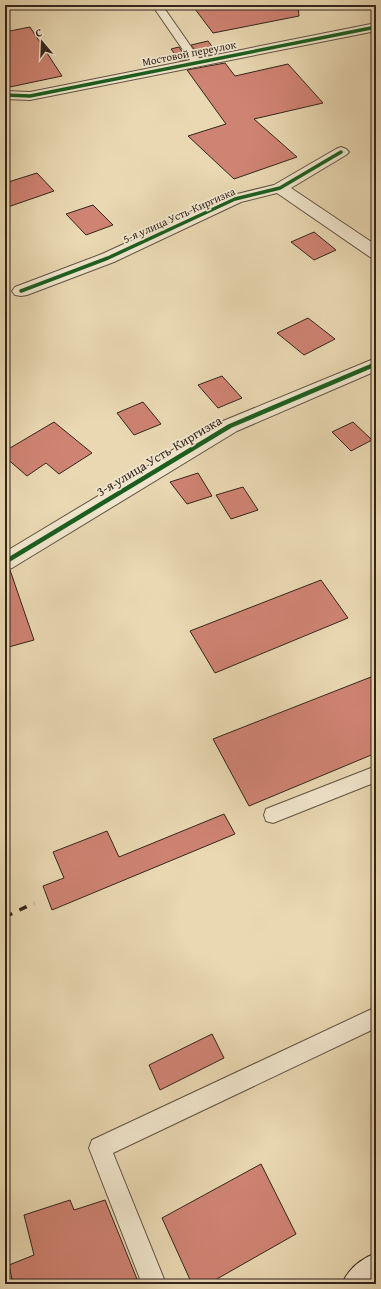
<svg xmlns="http://www.w3.org/2000/svg" width="381" height="1289" viewBox="0 0 381 1289" font-family="'Gentium Book Plus',serif">
	<rect width="100%" height="100%" fill="#e9d8b2"/>
	<filter id="stains"><feTurbulence type="fractalNoise" baseFrequency=".005" numOctaves="4"/><feColorMatrix values="0 0 0 0 .2 0 0 0 0 .09 0 0 0 0 .02 0 0 0 .5 -.17"/></filter>
	<radialGradient id="worn" r=".72"><stop offset=".6" stop-color="#630" stop-opacity="0"/><stop offset="1" stop-color="#630" stop-opacity=".3"/></radialGradient>
	<path fill="#cf8373" stroke="#33251c" d="M192 5H298L299 16 213 33Z
		M30 27 62 76 5 88V32Z
		M208 41 217 53 200 57 191 45Z
		M179 47 187 59 180 61 171 49Z
		M225 63 235 76 288 64 323 103 254 119 297 157 234 179 188 136 226 124 187 70Z
		M37 173 54 191 5 208V183Z
		M93 205 113 225 86 235 66 214Z
		M314 232 336 250 314 260 291 242Z
		M308 318 335 339 304 355 277 333Z
		M222 376 242 398 218 408 198 385Z
		M143 402 161 424 134 435 117 413Z
		M54 422 92 453 59 474 46 463 27 476 5 457V451Z
		M353 422 372 440 351 451 332 432Z
		M198 473 212 496 187 504 170 482Z
		M243 487 258 510 231 519 216 495Z
		M10 570 34 640 5 648V571Z
		M321 580 348 618 215 673 190 631Z
		M376 675V753L249 806 213 739Z
		M224 814 235 834 52 910 43 886 64 878 53 852 107 831 119 857Z
		M212 1034 224 1058 160 1090 149 1065Z
		M261 1164 296 1234 208 1284H192L162 1218Z
		M70 1200 74 1210 105 1200 139 1284H13L9 1265 34 1255 24 1215Z"/>
	<g fill="none" stroke-linecap="round" stroke-linejoin="round">
		<defs>
			<path id="lane" d="M152 5H162L201 61 200 63H192Z
				M376 766V782L273 823 266 821 264 815 266 809Z
				M376 1007V1028L113 1153 166 1284H142L89 1148 92 1140Z"/>
			<path id="street" d="M376 23V31L30 100 5 99V91L30 92Z
				M341 147 346 149 349 152 346 155 291 188 376 245V258L370 257 277 193 241 202 114 262 27 295 21 296 15 295 12 291 15 287 102 254 229 196 274 185 336 149Z
				M376 358V371L237 431 12 568 5 570V552L223 421Z"/>
			<path id="secondary" d="M376 1253V1284H342C348 1269 361 1259 376 1253Z"/>
		</defs>
		<use href="#lane" stroke="#605242" stroke-width="2"/>
		<use href="#street" stroke="#605242" stroke-width="2"/>
		<use href="#secondary" stroke="#33251c" stroke-width="2"/>
		<use href="#lane" fill="#f1e6cd" fill-rule="evenodd"/>
		<use href="#street" fill="#f1e6cd" fill-rule="evenodd"/>
		<use href="#secondary" fill="#f1e6cd" fill-rule="evenodd"/>
		<path stroke="#33251c" stroke-width="3.5" stroke-dasharray="8 8" stroke-linecap="butt" d="M5 917 34 903"/>
		<defs>
			<path id="cycleway-far1" d="M5 95 30 96 376 27
				M21 291 108 258 235 199 280 188 341 152"/>
			<path id="cycleway" d="M5 562 230 426 376 364"/>
		</defs>
		<use href="#cycleway-far1" stroke="#f1e6cd" stroke-width="5"/>
		<use href="#cycleway" stroke="#f1e6cd" stroke-width="7"/>
		<use href="#cycleway-far1" stroke="#1b5e20" stroke-width="3.5"/>
		<use href="#cycleway" stroke="#1b5e20" stroke-width="4.5"/>
	</g>
	<g text-anchor="middle" dominant-baseline="central" stroke-width="3.5" stroke-linejoin="round" paint-order="stroke">
		<g font-size="11" fill="#33251c" stroke="#f1e6cd">
			<text transform="translate(189 53) rotate(-11)">Мостовой переулок</text>
			<text transform="translate(179 215) rotate(-24)">5-я улица Усть-Киргизка</text>
		</g>
		<g font-size="13" fill="#33251c" stroke="#f1e6cd">
			<text transform="translate(159 456) rotate(-31)">3-я улица Усть-Киргизка</text>
		</g>
	</g>
	<rect width="381" height="1289" fill="none" stroke="#e9d8b2" stroke-width="20"/>
	<rect x="6" y="6" width="369" height="1277" fill="none" stroke="#33251c" stroke-width="2"/>
	<rect x="10" y="10" width="361" height="1269" fill="none" stroke="#33251c"/>
	<g transform="translate(42 42) rotate(341)" stroke="#f1e6cd" stroke-width="3" paint-order="stroke">
	<path d="M0-3L7 15L0 10L-7 15Z" fill="#33251c"/>
	<text y="-6" font-size="11" font-weight="bold" text-anchor="middle" fill="#33251c">С</text>
	</g>
	<rect width="100%" height="100%" filter="url(#stains)"/>
	<rect width="100%" height="100%" fill="url(#worn)"/>
</svg>
